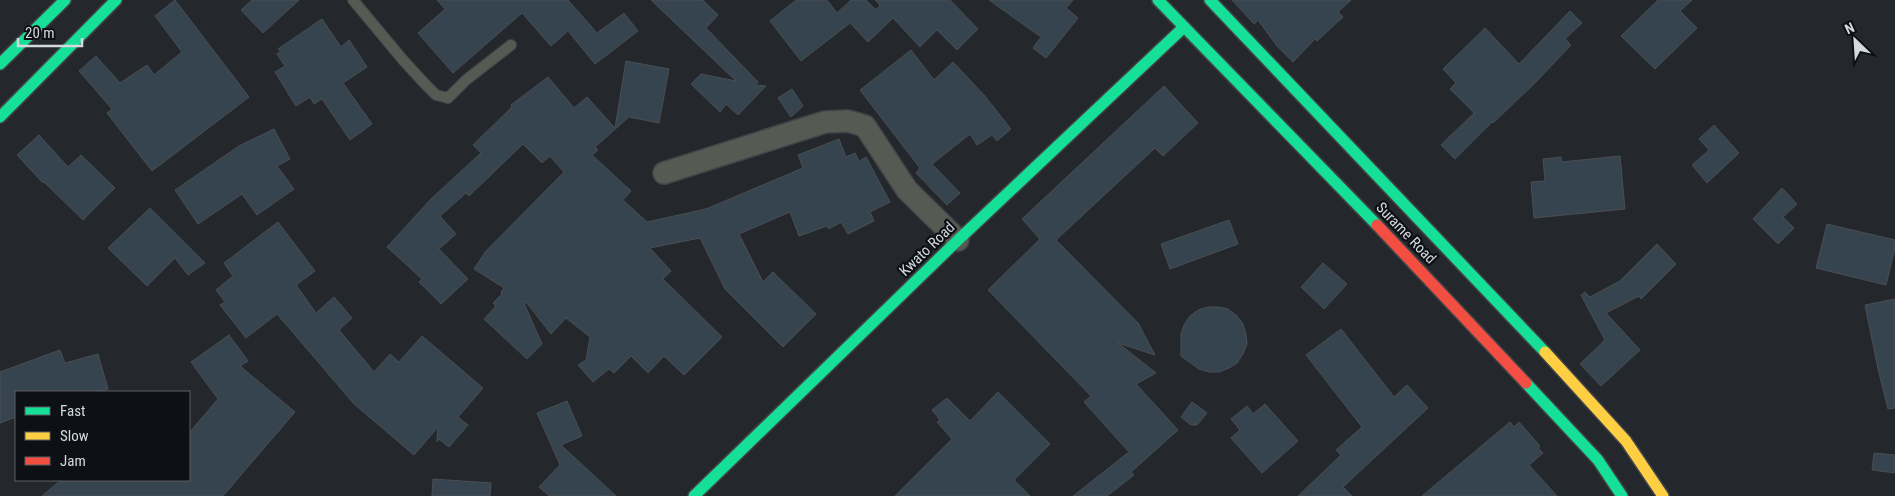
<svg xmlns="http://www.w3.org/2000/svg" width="1895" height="496" viewBox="0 0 1895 496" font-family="'Roboto Condensed',sans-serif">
	<rect width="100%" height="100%" fill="#24282d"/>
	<path fill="#364450" stroke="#4a4e52" d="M175 0 249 97 152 171 107 113 112 109 79 71 96 56 120 83 147 65 154 75 182 52 155 16Z
		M252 0H299L263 33 241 10Z
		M437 0H568L597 33 624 13 638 31 595 64 568 31 551 46 522 13 453 73 418 33 445 9Z
		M651 0H703L718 15 706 28 758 82 755 85 766 86 738 115 726 104 720 112 691 84 701 74 736 81Z
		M796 0H827L837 13 851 0H866L876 10 880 5 875 0H950L978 29 957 50 937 30 920 47 893 18 868 42 850 23 801 61 770 21Z
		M989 0H1073L1066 8 1078 18 1046 58 1033 48 1041 37Z
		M1232 0H1351L1338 12 1343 17 1317 41 1315 39 1293 62 1277 46 1258 20 1254 24Z
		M1658 0H1692L1680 11 1697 28 1655 69 1621 36Z
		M1570 11 1582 23 1565 39 1571 45 1536 82 1493 123 1492 122 1455 159 1441 145 1474 113 1450 89 1456 83 1443 69 1485 28 1519 64Z
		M322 19 341 47 349 40 367 67 343 83 372 124 350 140 322 99 314 104 310 97 296 106 275 72 285 66 277 54 281 51 278 49Z
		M911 50 934 80 953 62 984 95 1011 129 997 141 992 135 977 145 970 134 932 164 960 193 947 205 916 173 920 168 860 90Z
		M626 61 669 69 659 123 629 117 595 147 598 150 592 155 631 191 623 200 647 222 706 209 803 168 798 155 839 139 846 157 855 153 859 161 866 157 890 202 870 212 874 221 848 234 841 222 829 229 827 226 799 236 790 212 739 234 763 282 773 272 816 314 783 347 725 289 700 238 650 248 671 271 663 279 722 337 684 375 664 356 648 373 631 356 614 373 609 369 593 382 578 365 586 360 590 337 566 318 551 334 526 302 524 303 542 344 527 359 484 319 496 306 493 303 502 294 501 292 504 288 474 269 486 251 564 172 550 156 542 163 523 144 469 196 466 193 440 216 456 234 439 249 468 279 441 304 419 282 422 279 387 247 432 198 481 153 473 145 512 107 511 105 548 77 574 108 587 97 615 128Z
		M1164 86 1198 123 1163 156 1155 148 1056 240 1138 323 1155 355 1118 343 1156 373 1136 384 1178 430 1131 472 1134 475 1107 496H1073L1129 452 1084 402 1091 396 988 290 1040 239 1022 219Z
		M792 89 803 106 791 117 778 98Z
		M1714 125 1739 153 1707 183 1692 165 1709 150 1699 139Z
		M274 129 290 159 277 166 294 189 257 215 242 194 198 224 175 190 239 146Z
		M39 135 68 167 81 155 115 188 83 220 44 182 43 183 17 155Z
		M1620 156 1625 209 1534 218 1531 182 1545 181 1543 159 1561 157V162Z
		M1782 188 1797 204 1783 217 1794 228 1778 244 1753 219Z
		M150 208 205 263 188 275 175 258 147 286 108 248Z
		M1229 220 1238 244 1170 269 1161 244Z
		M278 222 315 271 296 285 316 313 334 297 352 318 339 330 374 372 390 354 399 362 422 336 483 388 458 417 468 425 449 447 439 439 437 442 438 427 414 455 354 404 277 314 246 338 220 305 225 302 216 290 233 276 224 263Z
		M1827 224 1895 240V248L1886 285 1816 268Z
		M1657 244 1676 264 1641 299 1639 296 1606 313 1640 350 1601 386 1580 364 1605 340 1581 295 1585 292 1590 297 1620 281Z
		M1323 263 1347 284 1324 309 1301 287Z
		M1895 299V408L1888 409 1878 369 1865 305Z
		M1208 307H1219L1228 309 1237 316 1243 324 1246 334 1247 344 1243 354 1237 363 1229 368 1219 372H1209L1199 369 1181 356V334L1184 325 1190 316 1198 310Z
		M1341 329 1394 397 1407 385 1428 408 1343 487 1352 496H1298L1341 455 1336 450 1362 427 1306 355Z
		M229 335 248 361 240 366 295 412 223 496H42L61 480H189V433L218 399 191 362Z
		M60 350 65 363 98 354 108 389 98 392H16V417L0 423V372Z
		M998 392 1050 444 1014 480 1030 496H895L952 439 937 422 940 420 932 410 947 398 970 421Z
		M567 401 582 436 561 445 616 496H549L539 487 560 465 537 413Z
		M1192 402 1207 413 1197 425H1191L1181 417Z
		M1265 404 1298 441 1262 473 1231 438 1240 430 1231 419 1247 406 1253 414Z
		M1510 422 1514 427 1519 422 1540 446 1538 448 1543 453 1529 465 1557 496H1422Z
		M1874 453 1895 455V473L1872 470Z
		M433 479 491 483 490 496H432Z"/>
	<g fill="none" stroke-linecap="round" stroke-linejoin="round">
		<defs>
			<path id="lane" d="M353 0 403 60 426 85 436 95 448 98 466 80 511 45"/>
			<path id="street" d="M664 173 825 122 848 121 865 126 907 190 958 240"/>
			<path id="fast" d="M1158 0 1377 225
				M1210 0 1545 352
				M0 64 65 0
				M0 117 116 0
				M1526 383 1598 460 1622 496
				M694 496 958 240 1184 27"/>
			<path id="slow" d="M1545 352 1626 441 1663 496"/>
			<path id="jam" d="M1377 225 1526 383"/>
		</defs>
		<use href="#lane" stroke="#414448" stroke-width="12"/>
		<use href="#street" stroke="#414448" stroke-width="24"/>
		<use href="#fast" stroke="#414448" stroke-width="14"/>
		<use href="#slow" stroke="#414448" stroke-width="14"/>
		<use href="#jam" stroke="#414448" stroke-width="14"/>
		<use href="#lane" stroke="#565a52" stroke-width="10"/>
		<use href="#street" stroke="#565a52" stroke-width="21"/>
		<use href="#fast" stroke="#16e098" stroke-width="11"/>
		<use href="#slow" stroke="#ffcf43" stroke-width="11"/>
		<use href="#jam" stroke="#f24e42" stroke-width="11"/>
	</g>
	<g text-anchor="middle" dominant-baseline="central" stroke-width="4.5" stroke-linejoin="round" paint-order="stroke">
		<g font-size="15" fill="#d3d9de" stroke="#0d1115">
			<text transform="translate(1406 233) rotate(46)">Surame Road</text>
			<text transform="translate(927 249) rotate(-44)">Kwato Road</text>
		</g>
	</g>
	<rect x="15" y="391" width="175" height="90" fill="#0d1115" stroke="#5c6165"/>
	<rect x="25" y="407" width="25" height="8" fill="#16e098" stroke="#5c6165"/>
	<text x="60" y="416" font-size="15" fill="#d3d9de">Fast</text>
	<rect x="25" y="432" width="25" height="8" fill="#ffcf43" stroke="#5c6165"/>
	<text x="60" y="441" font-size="15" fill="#d3d9de">Slow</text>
	<rect x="25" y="457" width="25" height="8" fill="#f24e42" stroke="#5c6165"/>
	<text x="60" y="466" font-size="15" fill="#d3d9de">Jam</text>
	<g transform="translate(1855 40) rotate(335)" stroke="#0d1115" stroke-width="4" paint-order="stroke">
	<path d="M0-4L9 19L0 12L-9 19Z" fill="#d3d9de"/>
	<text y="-8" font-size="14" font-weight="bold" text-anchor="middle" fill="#d3d9de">N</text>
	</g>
	<path d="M18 38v8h64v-8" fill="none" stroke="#d3d9de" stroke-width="2.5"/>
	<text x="25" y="38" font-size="15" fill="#d3d9de" stroke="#0d1115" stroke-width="4" paint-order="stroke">20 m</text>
</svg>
